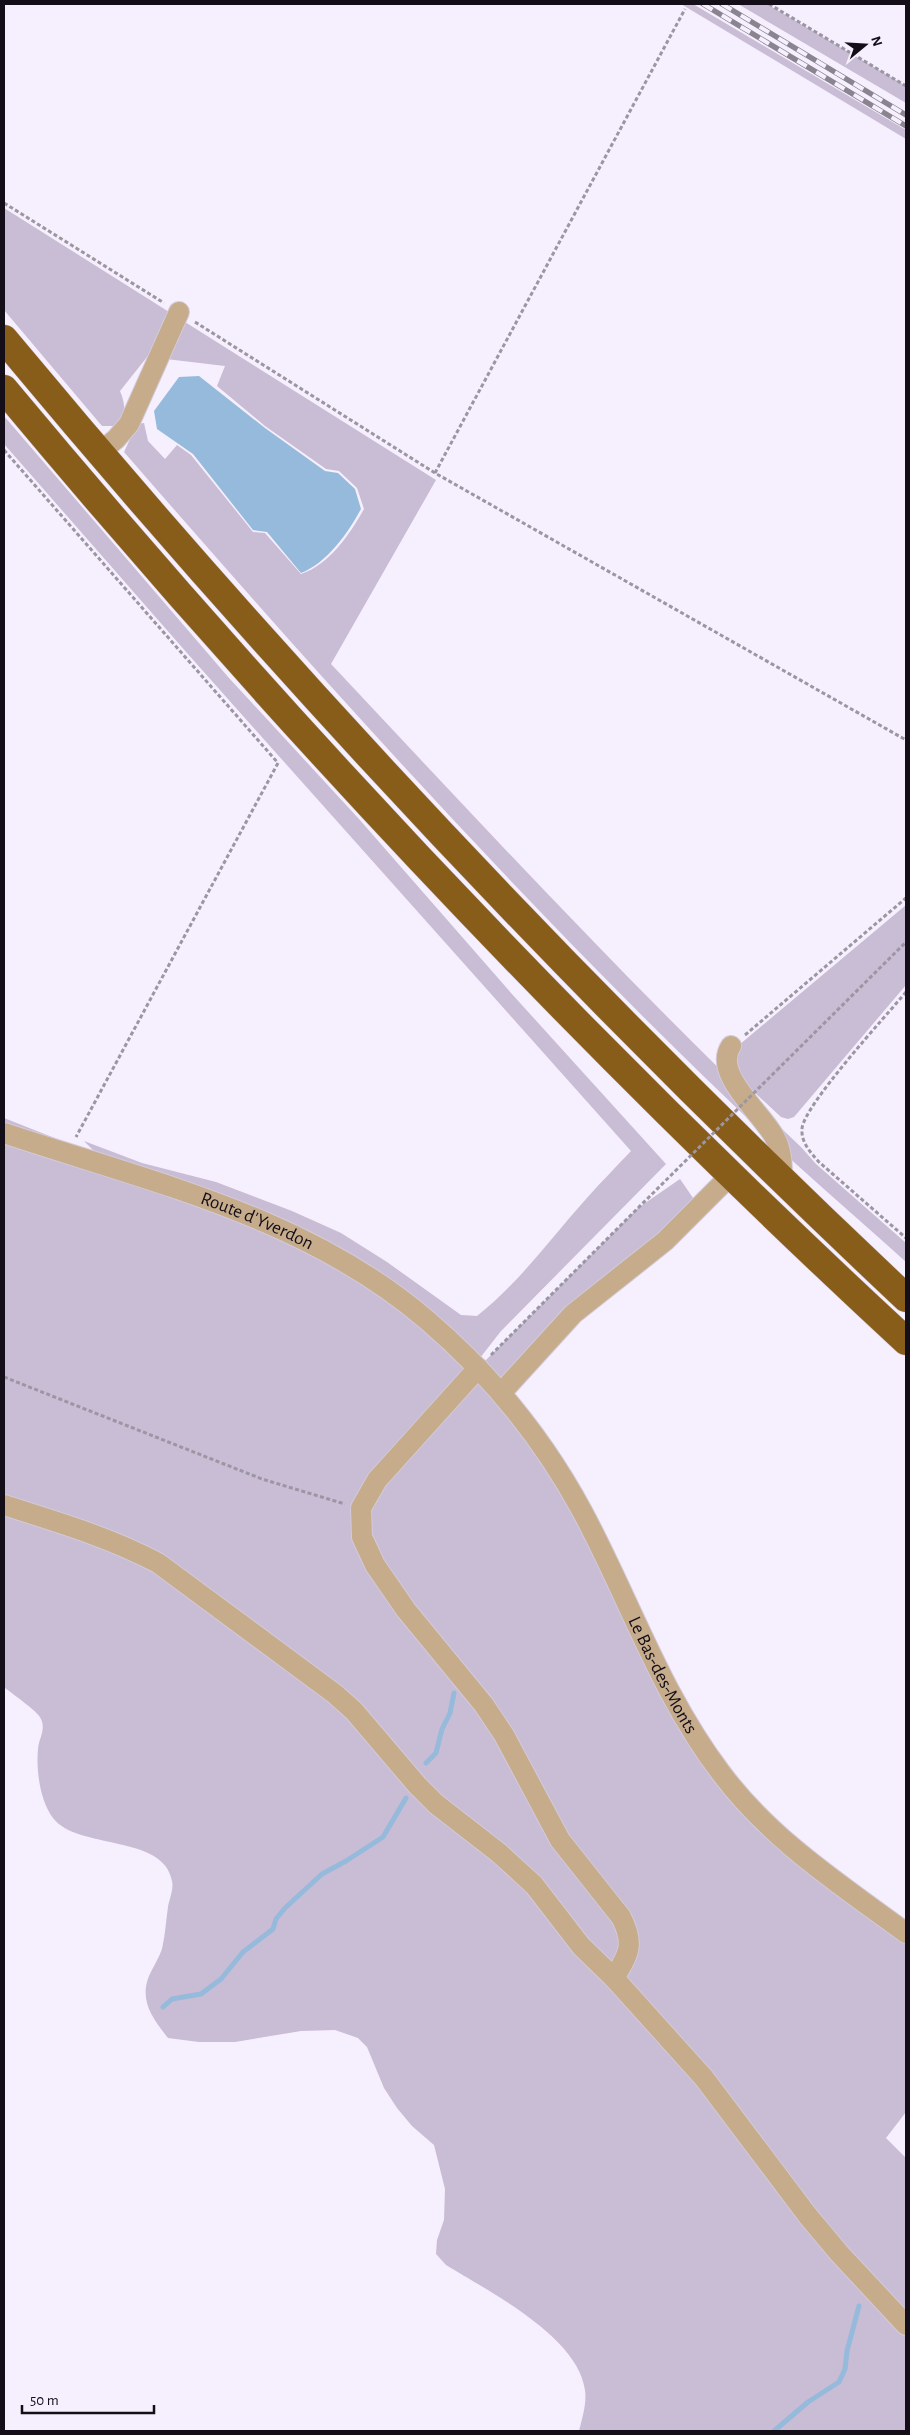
<svg xmlns="http://www.w3.org/2000/svg" width="910" height="2435" viewBox="0 0 910 2435" font-family="'Alegreya Sans',sans-serif">
	<rect width="100%" height="100%" fill="#f6effd"/>
	<path fill="#c9bcd5" d="M681 4H693L906 130V139Z
		M738 4H767L906 86V103Z
		M4 208 436 480 331 664C485 828 637 993 801 1147L816 1164 906 1243V1262C870 1229 832 1197 796 1164 557 942 338 698 124 452L137 424 144 423 148 441 165 459 177 445 191 455 253 532 265 533 301 574C329 565 350 534 364 509L357 488 339 471 326 469 265 426 217 386 225 366 166 359 182 328 165 319 155 347 120 391C126 406 126 412 116 426H102L4 310Z
		M4 416 229 678 359 819 511 993 666 1164 501 1331 480 1358 376 1272 95 1152 84 1141 142 1163 216 1182 292 1211 341 1233 387 1262 461 1315 477 1316C520 1282 550 1239 586 1199 601 1182 616 1167 631 1151L187 653 4 444Z
		M906 905V985L794 1117 788 1119 781 1117 739 1078 735 1069 739 1045Z
		M4 1118 57 1139 56 1142 4 1125Z
		M4 1133 307 1240 478 1368 638 1208 680 1179 700 1208 501 1394 516 1411 720 1772 906 1933V2112L886 2138 906 2158V2431H579C582 2419 587 2403 585 2390 578 2336 488 2291 446 2265L436 2254 437 2240 444 2220 445 2189 434 2145 412 2126 397 2108 384 2088 367 2047 358 2038 335 2030 301 2031 235 2042H199L168 2038C153 2019 139 2001 149 1976 153 1967 159 1958 162 1949 165 1936 166 1921 168 1907 169 1900 174 1889 172 1881 164 1834 77 1850 53 1818 40 1801 36 1770 38 1749 39 1738 46 1730 41 1719 38 1711 12 1694 4 1687Z"/>
	<path fill="#96badb" d="M199 376 265 428 325 471 338 473 355 489 361 509C348 533 327 563 301 573L267 532 253 530 193 454 157 429 154 411 179 377Z"/>
	<g fill="none" stroke-linecap="round" stroke-linejoin="round">
		<path stroke="#96badb" stroke-width="5" d="M426 1763 436 1753 442 1729 450 1713 454 1693
			M163 2007 172 1999 201 1994 221 1979 243 1952 273 1929 276 1919 285 1908 322 1874 346 1861 383 1837 406 1798
			M774 2431 808 2402 839 2382 845 2369 847 2351 859 2306"/>
		<defs>
			<g id="minor">
				<path d="M99 453 116 439 129 424 179 312"/>
				<path d="M731 1046C712 1074 763 1114 775 1138 782 1151 782 1165 782 1179"/>
				<path id="s1" d="M4 1133C150 1182 308 1217 428 1321 490 1374 543 1439 582 1511 629 1598 660 1693 721 1773 770 1839 841 1885 906 1933"/>
				<path d="M478 1368 377 1480 361 1508 362 1537 375 1565 406 1610 484 1705 504 1735 560 1840 621 1917C635 1944 629 1954 614 1978"/>
				<path d="M501 1393 573 1314 665 1241 731 1175"/>
				<path d="M4 1505C57 1522 109 1537 158 1563L335 1694 354 1711 417 1785 436 1804 499 1853 534 1885 581 1946 614 1978 704 2078 808 2216 839 2253 906 2325"/>
			</g>
			<path id="highway" d="M4 339C285 677 586 997 906 1298
				M4 389C284 725 585 1044 906 1341"/>
		</defs>
		<use href="#minor" stroke="#d2cbd9" stroke-width="22"/>
		<use href="#highway" stroke="#d2cbd9" stroke-width="29"/>
		<path stroke="#9c95a2" stroke-width="3" stroke-dasharray="4 2.5" stroke-linecap="butt" d="M769 4 906 86
			M4 203 164 303
			M195 322 435 473 906 740
			M4 450 278 763 76 1137
			M435 473 685 9
			M906 992C887 1015 803 1106 802 1129 801 1142 810 1152 819 1162L906 1238
			M745 1035 906 898
			M777 1070 906 942
			M491 1355 638 1208
			M4 1377 262 1479 345 1504"/>
		<use href="#minor" stroke="#c6ac8b" stroke-width="20"/>
		<use href="#highway" stroke="#875d19" stroke-width="28"/>
		<defs>
			<path id="rail" d="M703 4 906 126
				M722 4 906 115"/>
		</defs>
		<use href="#rail" stroke="#8a8390" stroke-width="5.5"/>
		<use href="#rail" stroke="#f6effd" stroke-width="4" stroke-dasharray="11" stroke-linecap="butt"/>
		<path stroke="#9c95a2" stroke-width="3" stroke-dasharray="4 2.5" stroke-linecap="butt" d="M638 1208 777 1070"/>
	</g>
	<g text-anchor="middle" dominant-baseline="central" stroke-width="5" stroke-linejoin="round" paint-order="stroke">
		<g font-size="19" fill="#140e19" stroke="#f6effd">
			<text stroke="none"><textPath href="#s1" startOffset="268">Route d'Yverdon</textPath></text>
			<text stroke="none"><textPath href="#s1" startOffset="896">Le Bas-des-Monts</textPath></text>
		</g>
	</g>
	<rect width="910" height="2435" fill="none" stroke="#140e19" stroke-width="10"/>
	<g transform="translate(865 45) rotate(72)" stroke="#f6effd" stroke-width="4" paint-order="stroke">
	<path d="M0-4L9 19L0 12L-9 19Z" fill="#140e19"/>
	<text y="-8" font-size="14" font-weight="bold" text-anchor="middle" fill="#140e19">N</text>
	</g>
	<path d="M22 2405v8h132v-8" fill="none" stroke="#140e19" stroke-width="2.5"/>
	<text x="30" y="2405" font-size="15" fill="#140e19" stroke="#f6effd" stroke-width="4" paint-order="stroke">50 m</text>
</svg>
